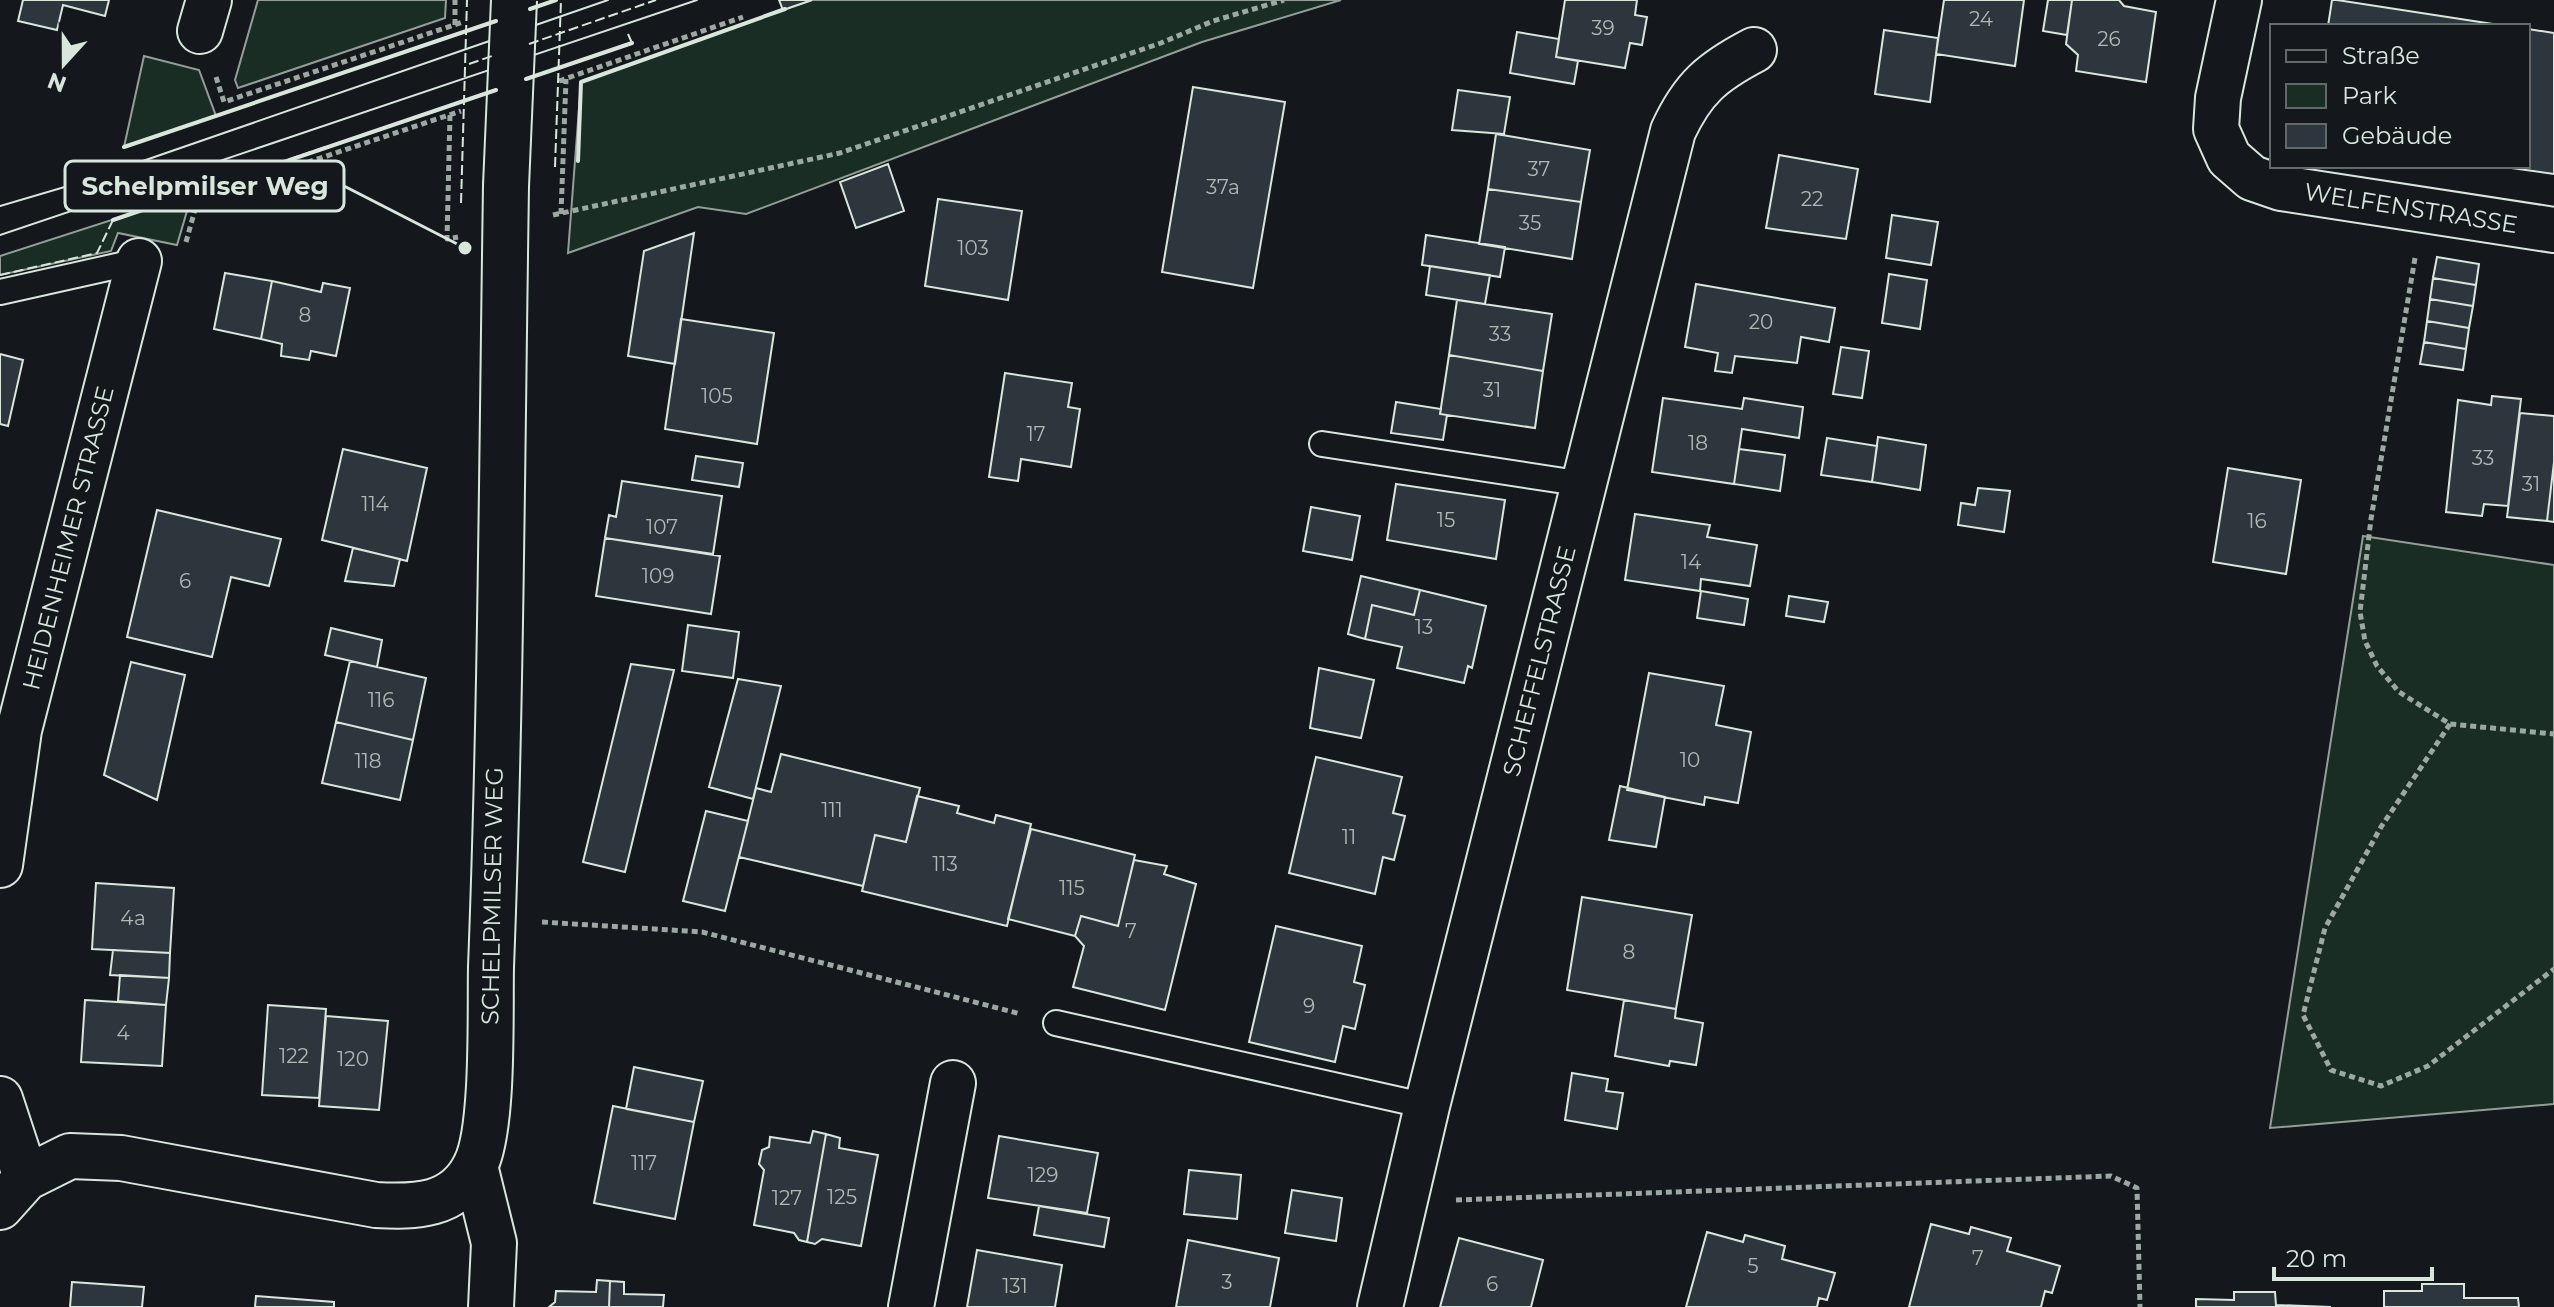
<svg xmlns="http://www.w3.org/2000/svg" width="2554" height="1307" viewBox="0 0 2554 1307" font-family="Montserrat,sans-serif">
	<rect width="100%" height="100%" fill="#14181c"/>
	<path fill="#1a2d24" stroke="#939e99" stroke-width="2" d="M258 0H446L445 18 238 88 235 80Z
		M812 0H1341L1202 42 746 214 698 207 568 253 581 82Z
		M144 56 199 70 216 116 124 147Z
		M192 194 177 245 118 233 111 251 0 275V256Z
		M2363 536 2554 565V1104L2270 1128Z"/>
	<path fill="#2c363c" stroke="#d8e6dc" stroke-width="2" d="M23 0H109L105 16 63 5 57 30 18 21Z
		M779 0H812L783 10Z
		M1565 0H1637L1635 15 1647 17 1642 45 1630 43 1625 68 1556 57Z
		M1944 0H2024L2015 66 1936 54Z
		M2048 0H2072L2067 35 2043 31Z
		M2072 0H2119L2124 6 2156 12 2146 82 2076 71 2078 55 2066 44Z
		M2332 0H2337L2506 26H2328Z
		M2528 29 2554 33V174L2497 166H2528Z
		M1884 30 1938 38 1930 102 1875 94Z
		M1517 32 1559 39 1556 57 1578 61 1574 84 1510 73Z
		M1193 87 1285 102 1253 288 1162 272Z
		M1458 90 1510 97 1504 134 1452 130Z
		M1496 134 1590 150 1581 202 1488 189Z
		M1779 155 1858 169 1846 239 1766 228Z
		M888 164 904 211 856 228 840 182Z
		M1488 189 1581 202 1572 259 1479 244Z
		M938 199 1022 211 1008 300 925 286Z
		M1892 215 1938 222 1931 265 1886 258Z
		M694 233 675 364 628 356 644 251Z
		M1426 235 1505 247 1500 277 1422 265Z
		M2437 257 2479 264 2476 285 2433 278Z
		M1430 266 1490 275 1485 304 1426 295Z
		M225 273 272 281 261 339 214 329Z
		M1889 274 1927 280 1920 329 1882 323Z
		M2433 278 2476 285 2473 306 2430 299Z
		M272 281 321 292 323 283 350 288 336 356 311 351 309 360 281 356 282 344 261 339Z
		M1696 284 1835 308 1829 342 1801 337 1797 363 1735 356 1732 373 1715 371 1718 353 1685 347Z
		M2430 299 2473 306 2469 328 2427 321Z
		M1457 300 1552 314 1543 371 1449 355Z
		M681 319 774 333 757 444 665 429Z
		M2427 321 2469 328 2466 349 2424 342Z
		M2424 342 2466 349 2463 370 2420 364Z
		M1841 347 1869 351 1862 398 1833 394Z
		M0 354 23 360 8 426 0 424Z
		M1449 355 1543 371 1535 428 1440 414Z
		M1005 373 1072 383 1068 407 1080 409 1071 467 1021 459 1018 481 989 477Z
		M2492 396 2521 399 2508 506 2484 504 2482 516 2446 512 2458 400 2491 405Z
		M1663 398 1742 409 1744 398 1803 407 1799 438 1742 429 1734 484 1652 472Z
		M1396 402 1441 409 1440 414 1447 415 1443 440 1391 433Z
		M2520 413 2554 416V462L2547 521 2507 517Z
		M1878 437 1926 445 1920 490 1872 482Z
		M1827 438 1877 446 1872 482 1821 475Z
		M343 449 427 468 407 561 322 540Z
		M1739 449 1785 455 1780 491 1734 484Z
		M696 456 743 463 739 487 692 480Z
		M2554 462V522L2547 521Z
		M2228 468 2301 480 2286 574 2213 562Z
		M622 481 722 496 713 554 605 538 609 515 616 517Z
		M1396 484 1505 500 1496 559 1387 540Z
		M1978 488 2010 491 2004 532 1958 525 1961 503 1975 505Z
		M1311 507 1360 516 1352 560 1303 551Z
		M157 510 281 539 269 586 231 577 212 657 127 637Z
		M1635 514 1710 525 1707 537 1757 545 1750 586 1701 579 1700 591 1625 580Z
		M605 538 720 556 711 614 596 596Z
		M353 548 400 559 394 586 345 581Z
		M1361 576 1420 590 1414 615 1372 605 1365 639 1348 634Z
		M1420 590 1486 606 1472 668 1468 666 1464 683 1397 668 1402 647 1365 639 1372 605 1414 615Z
		M1701 591 1748 599 1744 625 1697 618Z
		M1789 596 1828 602 1824 622 1786 616Z
		M688 625 739 632 733 678 682 671Z
		M331 628 382 640 377 667 325 655Z
		M350 661 426 678 413 740 336 722Z
		M131 662 185 675 157 800 104 775Z
		M631 664 674 670 625 872 583 862Z
		M1319 668 1374 680 1361 738 1310 728Z
		M1649 673 1724 686 1716 725 1751 732 1738 803 1705 797 1704 805 1627 790Z
		M738 679 781 686 753 799 709 787Z
		M336 722 413 740 400 800 322 783Z
		M781 754 920 788 906 842 875 835 863 886 739 857 756 788 771 792Z
		M1316 757 1402 777 1393 813 1405 816 1394 860 1383 857 1375 894 1289 873Z
		M1620 786 1665 797 1656 847 1609 840Z
		M917 796 959 806 957 813 994 823 996 815 1031 824 1007 926 862 891 875 835 906 842Z
		M706 811 748 821 725 911 683 901Z
		M1031 829 1135 855 1118 926 1081 916 1075 936 1008 919Z
		M1134 860 1167 866 1164 874 1196 884 1165 1010 1073 987 1084 946 1075 936 1081 916 1118 926Z
		M96 883 174 888 170 953 92 949Z
		M1582 897 1692 915 1676 1009 1567 990Z
		M1276 926 1362 946 1354 982 1365 985 1355 1029 1343 1026 1335 1062 1249 1042Z
		M113 950 170 953 169 978 110 975Z
		M120 975 169 978 166 1005 118 1001Z
		M85 1000 166 1005 162 1066 81 1062Z
		M1624 1000 1676 1009 1675 1018 1703 1023 1696 1065 1670 1061 1669 1066 1615 1056Z
		M268 1005 326 1009 319 1098 262 1095Z
		M326 1016 388 1021 379 1110 319 1106Z
		M634 1067 703 1081 694 1122 626 1109Z
		M1572 1073 1608 1079 1606 1091 1623 1093 1617 1129 1565 1120Z
		M613 1106 694 1122 675 1219 594 1203Z
		M813 1131 826 1134 807 1242 799 1240 794 1233 754 1225 764 1170 759 1164 762 1150 769 1147 770 1137 810 1143Z
		M826 1134 840 1138 839 1148 878 1155 861 1246 822 1239 815 1244 807 1242Z
		M999 1136 1098 1153 1087 1213 988 1198Z
		M1189 1170 1241 1175 1237 1219 1184 1214Z
		M1292 1190 1342 1198 1336 1241 1285 1233Z
		M1039 1206 1109 1218 1104 1247 1034 1235Z
		M1931 1224 1969 1234 1971 1227 2011 1238 2007 1251 2060 1266 2052 1293 2045 1291 2041 1307H1909Z
		M1707 1232 1743 1242 1745 1235 1785 1246 1782 1259 1835 1273 1827 1300 1819 1298 1817 1307H1686Z
		M1459 1238 1543 1260 1531 1307H1440Z
		M1188 1240 1279 1258 1270 1307H1176Z
		M977 1250 1062 1265 1055 1307H967Z
		M597 1280 610 1281 609 1307H549L555 1302 556 1291 596 1292Z
		M610 1281 624 1282V1294L664 1295 663 1307H609Z
		M72 1282 144 1287 142 1307H70Z
		M2422 1284H2464V1298H2518L2519 1307H2384V1291H2422Z
		M2234 1292H2275L2276 1305 2331 1307H2196V1299L2234 1300Z
		M256 1296 334 1302V1307H255Z"/>
	<g fill="none" stroke-linecap="round" stroke-linejoin="round">
		<defs>
			<path id="lane" d="M0 292 139 261
				M1322 444 1584 484
				M1056 1023 1427 1106"/>
			<path id="street" d="M2239 0 2218 98 2216 129 2229 158 2252 178 2281 188 2554 230
				M200 31 209 0
				M0 865 19 730 139 261
				M0 1099 26 1178
				M475 1166 494 1243 491 1307
				M0 1207 26 1178 70 1156 121 1158 376 1205C415 1207 455 1207 475 1166 494 1130 490 1013 491 967 501 707 502 446 506 186
				M911 1307 953 1083
				M1380 1307 1427 1106 1673 131C1693 88 1712 72 1754 50"/>
		</defs>
		<use href="#lane" stroke="#d8e6dc" stroke-width="28"/>
		<use href="#street" stroke="#d8e6dc" stroke-width="48"/>
		<path stroke="#9da8a2" stroke-width="5" stroke-dasharray="6 4" stroke-linecap="butt" d="M455 25V0
			M216 77 224 102 463 22
			M559 81 743 17
			M450 115 447 239 458 237
			M561 214 566 79
			M553 215 840 153 1161 43 1213 21 1284 0
			M186 242 198 199 461 111
			M2415 258 2371 519 2360 612 2365 641 2377 666 2399 692 2450 724 2554 734
			M2450 724 2381 827 2325 928 2303 1015 2331 1070 2381 1086 2428 1066 2554 969
			M542 922 702 932 1021 1014
			M1456 1200 2111 1176 2137 1188 2140 1307"/>
		<use href="#lane" stroke="#14181c" stroke-width="24"/>
		<use href="#street" stroke="#14181c" stroke-width="44"/>
		<path stroke="#d8e6dc" stroke-width="2" d="M0 206 85 181 608 0
			M0 235 697 0"/>
		<defs>
			<path id="street-bridge" d="M506 186 514 0"/>
		</defs>
		<use href="#street-bridge" stroke="#d8e6dc" stroke-width="48" stroke-linecap="butt"/>
		<use href="#street-bridge" stroke="#14181c" stroke-width="44"/>
		<path stroke="#d8e6dc" stroke-width="2" stroke-dasharray="10 4" stroke-linecap="butt" d="M529 9 556 0
			M628 34 632 43
			M529 44 656 0
			M469 64 495 55
			M124 147 495 21
			M555 167 561 0
			M461 203 467 0
			M0 275 97 253 113 220 325 147"/>
		<path stroke="#d8e6dc" stroke-width="4" d="M530 9 556 0
			M526 79 632 43
			M124 147 496 21
			M578 161 581 82 785 9
			M113 220 496 90"/>
	</g>
	<g text-anchor="middle" dominant-baseline="central" stroke-width="6" stroke-linejoin="round" paint-order="stroke">
		<g font-size="20" fill="#adbab4">
			<text x="1981" y="19">24</text>
			<text x="1603" y="28">39</text>
			<text x="2109" y="39">26</text>
			<text x="1539" y="169">37</text>
			<text x="1223" y="187">37a</text>
			<text x="1812" y="199">22</text>
			<text x="1530" y="223">35</text>
			<text x="973" y="248">103</text>
			<text x="305" y="315">8</text>
			<text x="1761" y="322">20</text>
			<text x="1500" y="334">33</text>
			<text x="1492" y="390">31</text>
			<text x="717" y="396">105</text>
			<text x="1036" y="434">17</text>
			<text x="1698" y="443">18</text>
			<text x="2483" y="458">33</text>
			<text x="2531" y="484">31</text>
			<text x="375" y="504">114</text>
			<text x="1446" y="520">15</text>
			<text x="2257" y="521">16</text>
			<text x="662" y="527">107</text>
			<text x="1691" y="562">14</text>
			<text x="658" y="576">109</text>
			<text x="185" y="581">6</text>
			<text x="1424" y="627">13</text>
			<text x="381" y="700">116</text>
			<text x="1690" y="760">10</text>
			<text x="368" y="761">118</text>
			<text x="832" y="810">111</text>
			<text x="1349" y="837">11</text>
			<text x="945" y="864">113</text>
			<text x="1072" y="888">115</text>
			<text x="133" y="918">4a</text>
			<text x="1131" y="931">7</text>
			<text x="1629" y="952">8</text>
			<text x="1309" y="1006">9</text>
			<text x="123" y="1033">4</text>
			<text x="294" y="1056">122</text>
			<text x="353" y="1059">120</text>
			<text x="644" y="1163">117</text>
			<text x="1043" y="1175">129</text>
			<text x="842" y="1197">125</text>
			<text x="787" y="1198">127</text>
			<text x="1978" y="1258">7</text>
			<text x="1753" y="1266">5</text>
			<text x="1227" y="1282">3</text>
			<text x="1492" y="1284">6</text>
			<text x="1015" y="1286">131</text>
		</g>
		<g font-size="24" fill="#d8e6dc" stroke="#14181c">
			<text transform="translate(2411 208) rotate(9)">WELFENSTRASSE</text>
			<text transform="translate(68 538) rotate(-76)">HEIDENHEIMER STRASSE</text>
			<text transform="translate(1539 661) rotate(-76)">SCHEFFELSTRASSE</text>
			<text transform="translate(492 896) rotate(-89)">SCHELPMILSER WEG</text>
		</g>
	</g>
	<path fill="none" stroke="#d8e6dc" stroke-width="3" d="M465 248L344 186"/>
	<circle fill="#d8e6dc" stroke="#14181c" stroke-width="3" cx="465" cy="248" r="8"/>
	<rect fill="#14181c" stroke="#d8e6dc" stroke-width="3" x="65" y="161" width="279" height="50" rx="8"/>
	<g font-size="26" text-anchor="middle" font-weight="bold" fill="#d8e6dc">
		<text x="205" y="195">Schelpmilser Weg</text>
	</g>
	<rect x="2270" y="24" width="260" height="144" fill="#14181c" stroke="#626a69" stroke-width="2"/>
	<rect x="2286" y="50" width="40" height="12" fill="#14181c" stroke="#626a69" stroke-width="2"/>
	<text x="2342" y="64" font-size="24" fill="#d8e6dc">Straße</text>
	<rect x="2286" y="84" width="40" height="24" fill="#1a2d24" stroke="#626a69" stroke-width="2"/>
	<text x="2342" y="104" font-size="24" fill="#d8e6dc">Park</text>
	<rect x="2286" y="124" width="40" height="24" fill="#2c363c" stroke="#626a69" stroke-width="2"/>
	<text x="2342" y="144" font-size="24" fill="#d8e6dc">Gebäude</text>
	<g transform="translate(64 64) rotate(201)" stroke="#14181c" stroke-width="6" paint-order="stroke">
	<path d="M0-6L14 30L0 20L-14 30Z" fill="#d8e6dc"/>
	<text y="-12" font-size="22" font-weight="bold" text-anchor="middle" fill="#d8e6dc">N</text>
	</g>
	<path d="M2274 1267v12h158v-12" fill="none" stroke="#d8e6dc" stroke-width="4"/>
	<text x="2286" y="1267" font-size="24" fill="#d8e6dc" stroke="#14181c" stroke-width="6" paint-order="stroke">20 m</text>
</svg>
